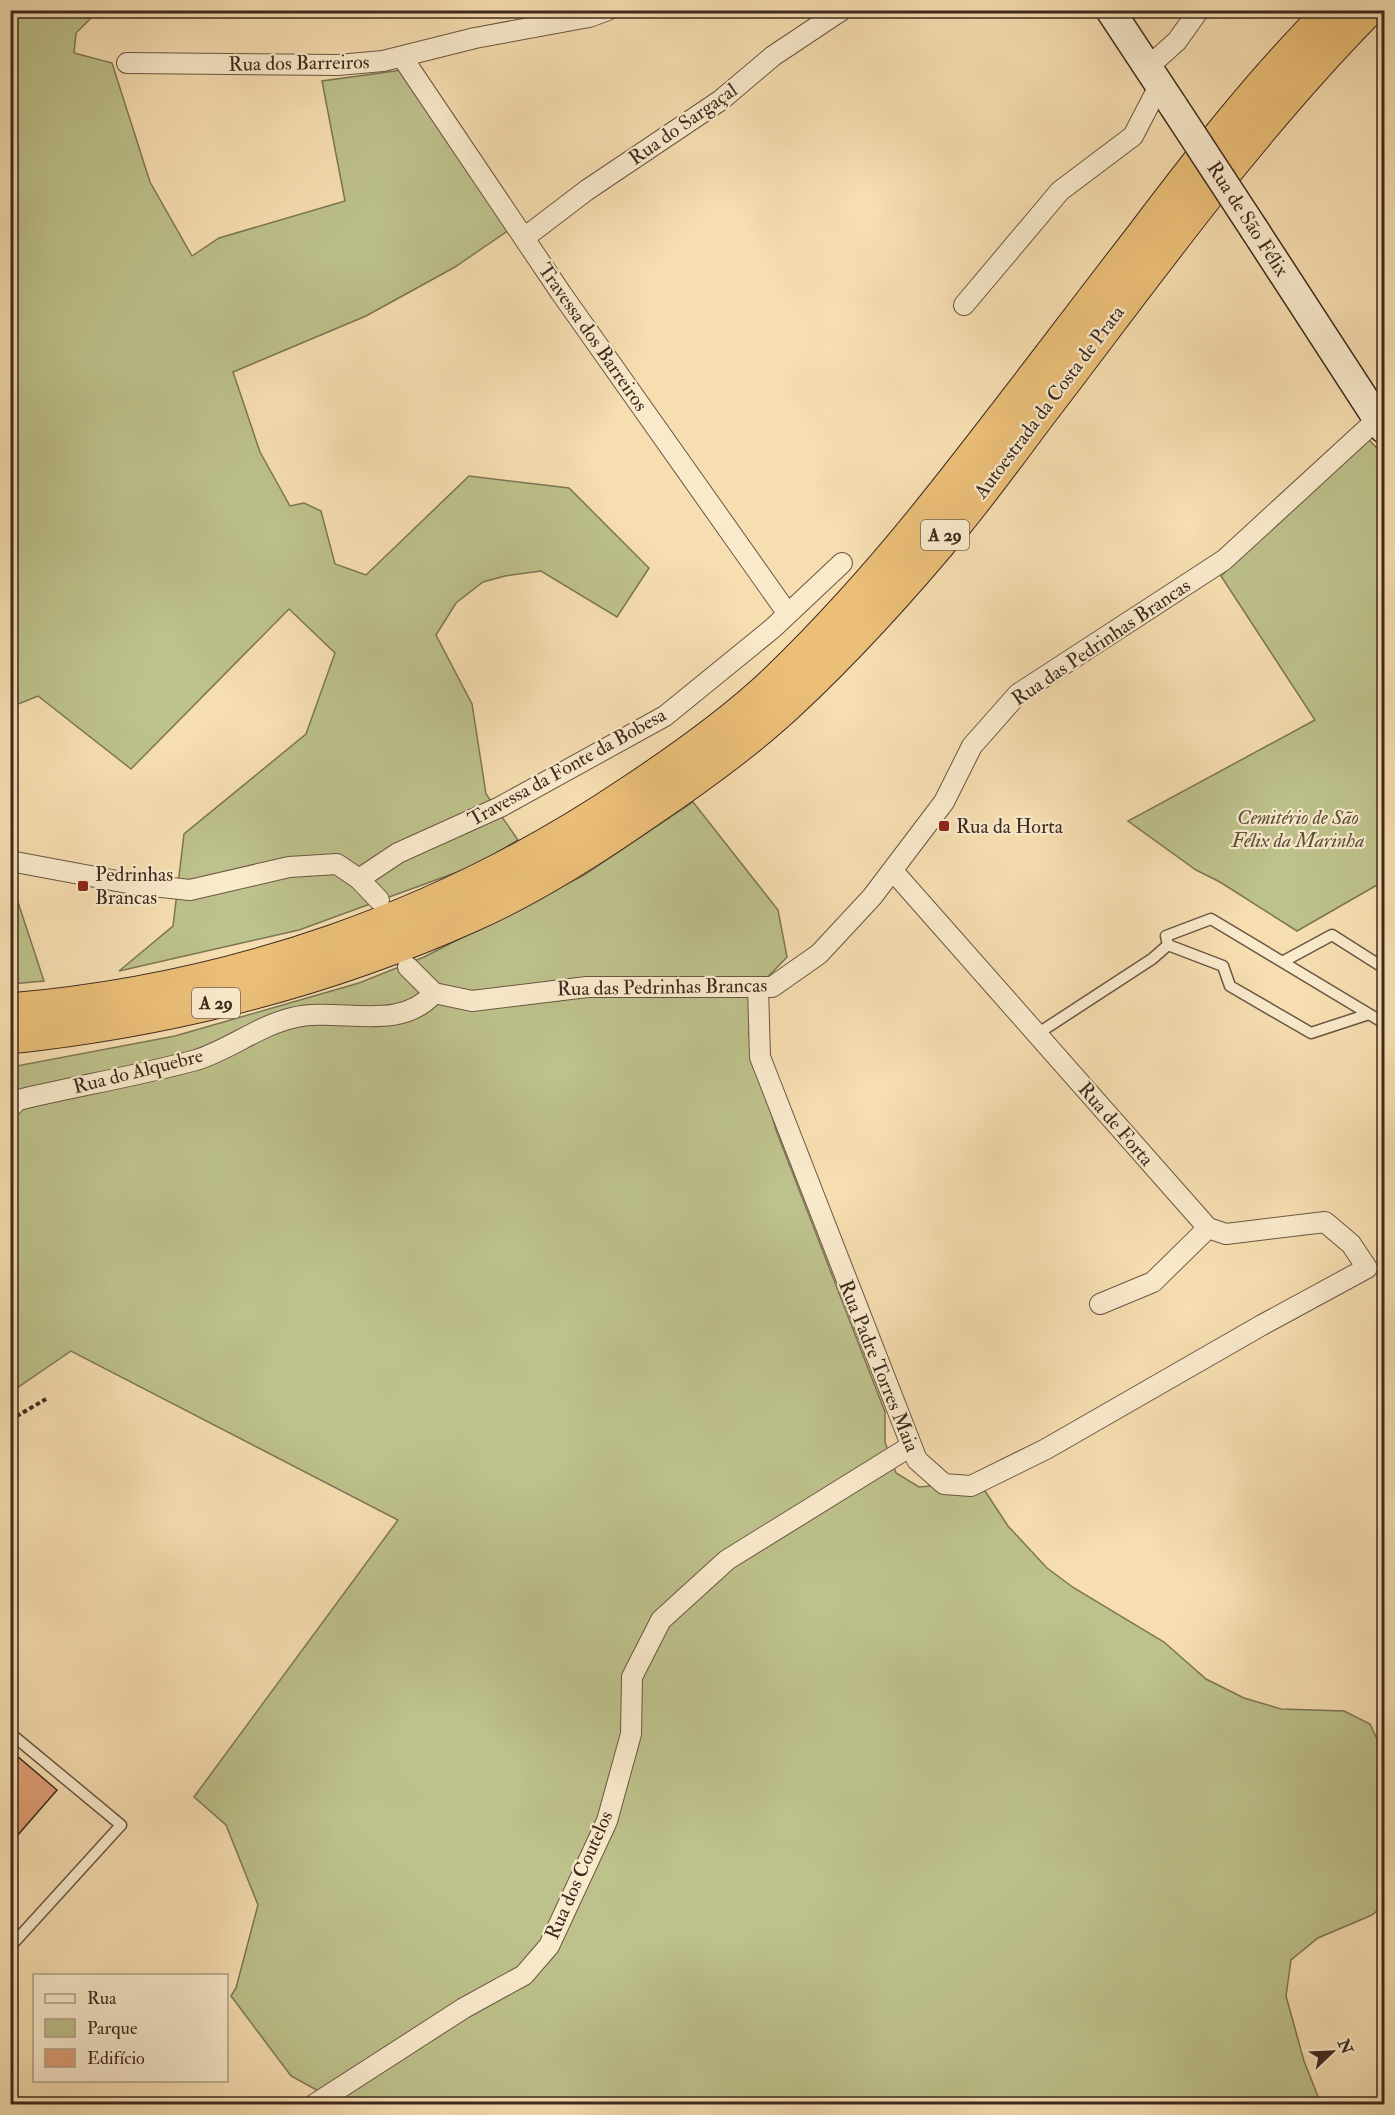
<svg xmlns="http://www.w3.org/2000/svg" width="1395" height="2115" viewBox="0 0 1395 2115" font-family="'IM FELL Double Pica',serif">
	<rect width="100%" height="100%" fill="#f6deb0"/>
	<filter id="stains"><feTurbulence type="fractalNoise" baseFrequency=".00333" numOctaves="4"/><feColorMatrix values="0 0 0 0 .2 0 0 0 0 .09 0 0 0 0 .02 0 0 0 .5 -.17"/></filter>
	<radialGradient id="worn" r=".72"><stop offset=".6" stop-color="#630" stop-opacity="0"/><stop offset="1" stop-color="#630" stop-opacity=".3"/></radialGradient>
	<path fill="#bdc18b" stroke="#7d7555" stroke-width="1.5" d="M11 11H98L76 33 74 53 112 63 150 182 192 256 219 238 345 201 322 81 402 70 509 230 455 267 366 316 233 372 260 452 290 506 304 503 321 511 335 564 366 575 469 476 569 488 649 568 617 617 541 571 505 576 483 582 456 603 436 635 472 704 486 794 518 840 474 866 299 930 119 971 173 926 184 834 306 734 335 653 289 609 131 769 38 696 11 707Z
		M1369 440 1384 455V881L1297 931 1220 882 1196 870 1128 821 1315 720 1221 576 1345 456Z
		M693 802 778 910 787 957 765 980 749 1034 776 1130 885 1412V1442L896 1473 919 1487 952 1484 985 1491 1008 1526 1047 1568 1074 1588 1164 1642 1206 1679 1244 1698 1281 1709 1344 1711 1370 1724 1384 1754V1905L1372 1915 1318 1938 1291 1960 1286 1996 1304 2061 1321 2104H342L291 2076 231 1996 236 1988 258 1905 226 1825 194 1797 398 1520 71 1351 11 1392V1067L175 1036 359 983 424 957 584 875Z
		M11 890 16 896 44 981 11 984Z"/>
	<path fill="#de9e75" stroke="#3d291f" stroke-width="1.5" d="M10 1750 57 1790 10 1844Z"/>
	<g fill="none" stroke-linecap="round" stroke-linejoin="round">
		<defs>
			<path id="service" d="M1168 945 1166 936 1211 919 1369 1014
				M1284 961 1332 935 1384 968
				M1037 1034 1152 959 1168 945 1223 966 1230 986 1311 1033 1369 1014 1384 1023
				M10 1733 121 1825 10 1947"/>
			<path id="minor" d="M402 57 561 293 788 614
				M127 63 338 65 383 61 475 38 589 17 608 10
				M1148 67 1177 41 1199 10
				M524 238 587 190 721 100 773 56 842 10
				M964 305 1060 191 1133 136 1159 86
				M10 861 133 884 190 890 289 867 337 864 359 879 379 900
				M893 871 1208 1228 1226 1234 1325 1222 1351 1244 1367 1268
				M359 879 398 853 500 807 665 716 773 628 842 563
				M408 967 434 993 472 1001 587 987H772L819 954 872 897 944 802 972 746 1018 694 1224 560 1384 413
				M758 987 760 1057 917 1460 944 1484 971 1486 1046 1449 1262 1325 1367 1268
				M10 1108 18 1100C77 1086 137 1076 196 1060 229 1050 258 1026 292 1018 338 1006 399 1034 434 993
				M1100 1304 1153 1282 1208 1228
				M315 2104 464 2008 524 1975 549 1946 607 1821 631 1734 632 1677 661 1620 727 1560 911 1446"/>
			<path id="secondary" d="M1110 10 1174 107
				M1254 229 1384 429"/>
			<path id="motorway" d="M10 1010C234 991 446 917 631 792 681 759 732 723 775 682 833 626 887 565 937 502 1007 414 1074 324 1143 235 1202 157 1262 80 1332 10
				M10 1037C170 1020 325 981 472 915 531 889 594 849 647 812 696 779 745 744 788 704 848 648 905 585 957 522 985 488 1011 452 1038 416 1144 278 1245 135 1368 10"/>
		</defs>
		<use href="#service" stroke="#6b5643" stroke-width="13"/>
		<use href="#minor" stroke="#6b5643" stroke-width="22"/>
		<use href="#secondary" stroke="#3d291f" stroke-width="31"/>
		<use href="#motorway" stroke="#3d291f" stroke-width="35"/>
		<path stroke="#3d291f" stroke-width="4" stroke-dasharray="4.5 3" stroke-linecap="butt" d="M10 1420 46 1399"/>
		<use href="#service" stroke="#f9eacc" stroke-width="10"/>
		<use href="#minor" stroke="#f9eacc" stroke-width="20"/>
		<use href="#secondary" stroke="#f9eacc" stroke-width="28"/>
		<use href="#motorway" stroke="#ebbf78" stroke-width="33"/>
		<defs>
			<path id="secondary-bridge" d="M1174 107 1254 229"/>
		</defs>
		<use href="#secondary-bridge" stroke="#3d291f" stroke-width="31" stroke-linecap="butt"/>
		<use href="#secondary-bridge" stroke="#f9eacc" stroke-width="28"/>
	</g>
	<g fill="#8f2418" stroke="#f9eacc" stroke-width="2">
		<rect x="938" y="820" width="12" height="12" rx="3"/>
		<rect x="77" y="880" width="12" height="12" rx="3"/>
	</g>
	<g text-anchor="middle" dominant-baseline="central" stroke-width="4.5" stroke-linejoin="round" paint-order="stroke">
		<g fill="#f9eacc" stroke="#756353" stroke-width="1.5">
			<rect x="921" y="520" width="48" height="30" rx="4.5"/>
			<rect x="192" y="988" width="48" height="30" rx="4.5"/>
		</g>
		<g font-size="18" font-weight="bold" fill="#3d291f">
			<text x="945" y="535">A 29</text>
			<text x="216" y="1003">A 29</text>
		</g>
		<g font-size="20" fill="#3d291f" stroke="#f9eacc">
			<text transform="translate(299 63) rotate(-1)">Rua dos Barreiros</text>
			<text transform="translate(683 124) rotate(-35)">Rua do Sargaçal</text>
			<text transform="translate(1248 219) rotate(57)">Rua de São Félix</text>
			<text transform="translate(593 337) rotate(55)">Travessa dos Barreiros</text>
			<text transform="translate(1049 402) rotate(-53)">Autoestrada da Costa de Prata</text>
			<text transform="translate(1101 642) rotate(-34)">Rua das Pedrinhas Brancas</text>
			<text transform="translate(567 767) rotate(-29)">Travessa da Fonte da Bobesa</text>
			<text transform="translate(662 987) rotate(-1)">Rua das Pedrinhas Brancas</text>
			<text transform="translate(138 1071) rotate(-14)">Rua do Alquebre</text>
			<text transform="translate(1116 1124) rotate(49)">Rua de Forta</text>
			<text transform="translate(879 1366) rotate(68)">Rua Padre Torres Maia</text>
			<text transform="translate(579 1875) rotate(-66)">Rua dos Coutelos</text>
		</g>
		<g font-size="20" font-style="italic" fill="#5d4f3a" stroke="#f9eacc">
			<text x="1298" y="817">Cemitério de São<tspan x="1298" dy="23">Félix da Marinha</tspan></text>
		</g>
		<g font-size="20" fill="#3d291f" stroke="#f9eacc" text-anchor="start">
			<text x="956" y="826">Rua da Horta</text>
			<text x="95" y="874">Pedrinhas<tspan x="95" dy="23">Brancas</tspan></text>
		</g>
	</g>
	<rect width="1395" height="2115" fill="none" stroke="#f6deb0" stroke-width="36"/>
	<rect x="12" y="12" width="1371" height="2091" fill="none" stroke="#3d291f" stroke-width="3"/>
	<rect x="18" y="18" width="1359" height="2079" fill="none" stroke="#3d291f" stroke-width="1.5"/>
	<rect x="33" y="1974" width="195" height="108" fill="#f9eacc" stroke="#ae9d87" stroke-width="1.5"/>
	<rect x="45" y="1994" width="30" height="9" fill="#f9eacc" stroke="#ae9d87" stroke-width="1.5"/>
	<text x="87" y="2004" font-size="18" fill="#3d291f">Rua</text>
	<rect x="45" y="2019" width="30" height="18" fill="#bdc18b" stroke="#ae9d87" stroke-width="1.5"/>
	<text x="87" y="2034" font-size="18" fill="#3d291f">Parque</text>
	<rect x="45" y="2049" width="30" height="18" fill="#de9e75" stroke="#ae9d87" stroke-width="1.5"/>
	<text x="87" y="2064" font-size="18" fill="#3d291f">Edifício</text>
	<g transform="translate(1332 2052) rotate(67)" stroke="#f9eacc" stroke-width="4.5" paint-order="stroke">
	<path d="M0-4.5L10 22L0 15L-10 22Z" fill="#3d291f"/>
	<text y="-9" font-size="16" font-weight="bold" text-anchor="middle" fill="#3d291f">N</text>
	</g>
	<rect width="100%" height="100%" filter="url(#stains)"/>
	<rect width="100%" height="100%" fill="url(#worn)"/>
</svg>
